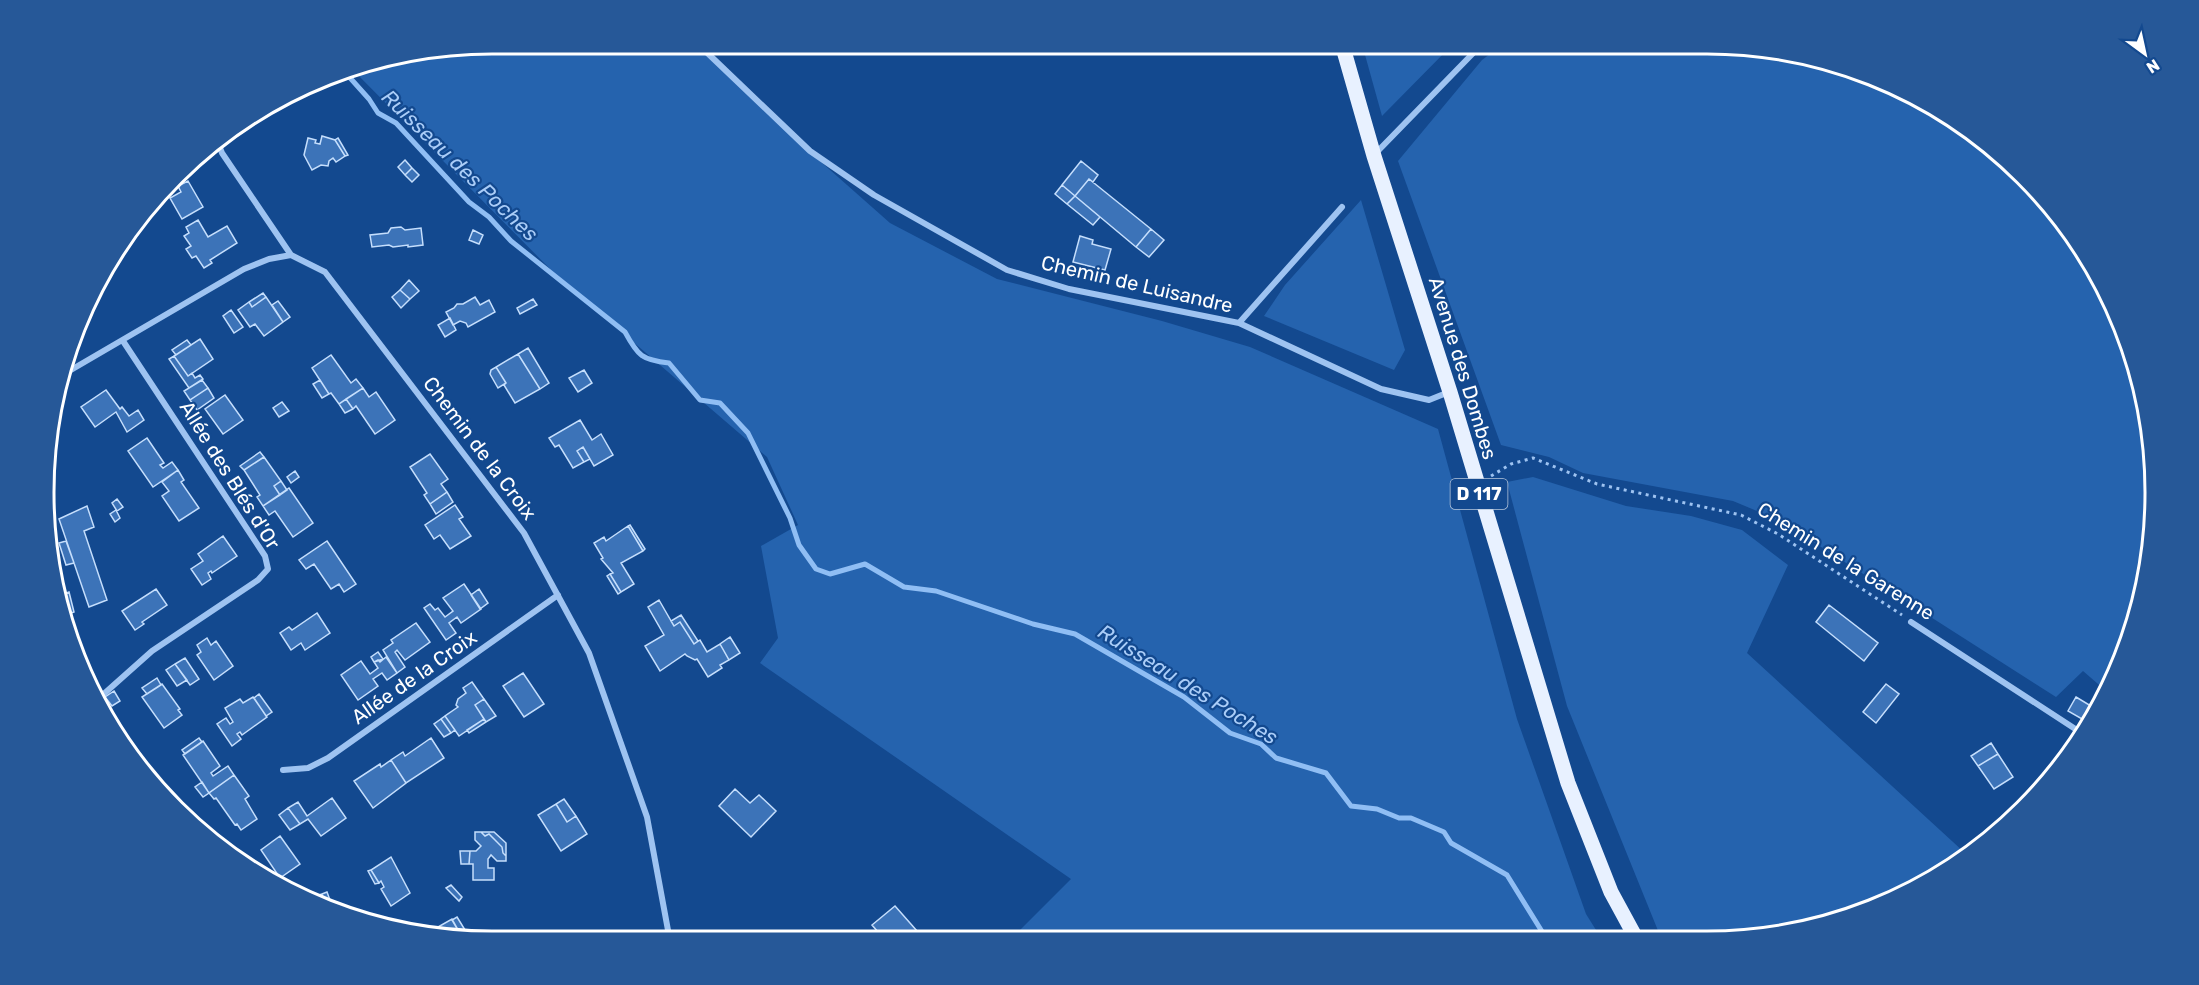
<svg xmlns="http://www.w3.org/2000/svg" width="2199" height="985" viewBox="0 0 2199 985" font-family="Rubik,sans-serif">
	<rect width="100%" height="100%" fill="#13498f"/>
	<path fill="#2563ae" d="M493 44H694L812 154 890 223 997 279 1162 321 1250 347 1438 429 1517 719 1586 914 1601 938 1010 940 1071 879 760 663 778 638 761 546 798 525 767 457 560 279 350 67Z
		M1362 44H1453L1382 116Z
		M1503 44H1707L1851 67 1931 104 2003 155 2063 219 2109 294 2140 377 2155 463 2152 551 2132 637 2105 690 2083 671 2056 697 1807 538 1757 511 1733 501 1583 473 1549 457 1501 445 1398 161 1482 60Z
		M1361 200 1405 350 1394 370 1264 316 1285 285Z
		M1533 477 1626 506 1691 516 1742 530 1788 565 1747 653 1965 853 1879 907 1765 938H1661L1567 706 1507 482Z"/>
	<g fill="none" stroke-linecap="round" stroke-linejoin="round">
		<path stroke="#90bef4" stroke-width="5" d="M343 70 369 99 378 113 396 123 469 202 489 217 511 241 625 332C638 356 642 360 669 363L700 400 720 403 748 433 790 518 799 545 816 569 830 574 865 564 904 587 936 591 1033 624 1075 634 1184 697 1230 733 1261 744 1276 758 1326 773 1351 806 1377 809 1399 818H1411L1444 832 1451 843 1507 875 1546 938"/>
	</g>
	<path fill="#3c73b8" stroke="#c5defc" stroke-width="1.5" d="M322 136 335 140 345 156 336 162 333 158 329 161 328 166 321 165 312 170 304 155 308 138 316 140 315 143 320 144Z
		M338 138 348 155 345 156 335 140Z
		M405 160 412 168 405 175 398 167Z
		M1081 161 1098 175 1093 182 1089 179 1075 196 1062 185Z
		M412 168 419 175 412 182 405 175Z
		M1089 179 1151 229 1136 247 1075 196Z
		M188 181 203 207 182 219 170 198 181 192 178 186Z
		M1062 185 1075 196 1067 204 1055 194Z
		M1075 196 1100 217 1093 225 1067 204Z
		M198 220 208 237 227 226 237 243 210 260 212 263 204 268 196 256 192 258 186 249 191 246 184 236 189 233 186 227Z
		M401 227 405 230 421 228 423 245 408 247V245L393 247 389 245 372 247 370 235 388 233 391 228Z
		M1151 229 1164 240 1149 257 1136 247Z
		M473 230 483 235 479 244 469 240Z
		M1080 236 1093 240 1092 244 1111 249 1105 270 1073 262Z
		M409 280 419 291 410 299 400 290Z
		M400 290 410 299 401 308 392 297Z
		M263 293 266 297 252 307 249 302Z
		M266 297 283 322 264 336 255 324 250 327 238 310 249 302 252 307Z
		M475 297 480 305 489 300 495 312 468 327 466 323 460 321 453 325 446 312 454 308 457 304H463Z
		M533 299 537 305 520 314 517 308Z
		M278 301 290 317 283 322 272 305Z
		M231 310 243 327 234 333 223 316Z
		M450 318 456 330 445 337 438 325Z
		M200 339 213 359 188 376 174 356Z
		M187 340 191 345 176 355 172 350Z
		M528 348 549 383 540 389 518 354Z
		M518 354 540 389 515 403 504 385 506 383 496 367Z
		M331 355 351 383 356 379 363 388 339 404 331 393 329 394 312 368Z
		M174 356 188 376 192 373 195 378 200 375 203 379 189 388 169 359Z
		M496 367 506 383 498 388 490 374 491 370Z
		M584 370 592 383 578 392 569 378Z
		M202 380 208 388 190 400 184 391Z
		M320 380 329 394 322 398 313 384Z
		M208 388 214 398 197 410 190 400Z
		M363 388 369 397 376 392 395 420 375 434 356 406 353 409 346 399Z
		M106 390 120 409 122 407 129 416 138 410 144 420 127 432 116 412 95 427 81 407Z
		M225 395 243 420 223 434 205 409Z
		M346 399 353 409 345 413 339 404Z
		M282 402 289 411 279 417 273 408Z
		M580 420 592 440 601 434 613 455 594 466 583 447 577 451 584 462 573 468 559 445 555 447 549 438Z
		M147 438 164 463 160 465 163 468 172 462 178 470 153 487 128 451Z
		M583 447 590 459 584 462 577 451Z
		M260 452 264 457 244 470 240 466Z
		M430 454 448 479 441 484 447 492 430 504 424 495 427 493 410 467Z
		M264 457 281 481 274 486 280 495 263 506 257 497 260 495 244 470Z
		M178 470 184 480 181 482 199 508 179 521 162 496 169 491 162 482Z
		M295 471 299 477 291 483 287 477Z
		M281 481 287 490 280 495 274 486Z
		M289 488 313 523 293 537 275 511 269 515 263 506Z
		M447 492 453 502 436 514 430 504Z
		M117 499 123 507 117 511 112 503Z
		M455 505 463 517 459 519 471 536 450 549 440 535 434 539 425 525Z
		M87 506 94 527 84 531 107 600 89 607 59 519Z
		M116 510 120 518 115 522 110 514Z
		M630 525 645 549 643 551 628 526Z
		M628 526 643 551 621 563 634 584 621 592 610 574 613 573 601 559 603 558 594 543 604 537 606 541Z
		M223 536 237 556 212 573 211 571 208 573 211 579 202 585 191 569 203 561 198 554Z
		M66 541 74 563 66 565 59 543Z
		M327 541 356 584 344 592 339 584 331 589 314 564 306 569 299 560Z
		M610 574 621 592 618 594 607 576Z
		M464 584 481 609 461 623 457 617 449 623 456 633 446 640 424 608 430 604 435 610 438 608 445 617 453 611 443 598Z
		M156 589 167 605 142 622 144 624 135 630 122 611Z
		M479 589 488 603 480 609 471 595Z
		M69 592 74 612 65 615 58 596Z
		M659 600 674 626 680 622 694 644 700 640 707 652 720 644 729 660 720 665 722 668 708 677 697 659 695 660 687 656 685 654 660 671 645 646 664 635 648 607Z
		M1829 605 1878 643 1864 661 1816 622Z
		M317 613 330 633 305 650 301 643 291 650 280 633 289 627 292 630Z
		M681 615 698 641 694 644 680 622 674 626 671 621Z
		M416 623 430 642 405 660 397 650 395 652 405 667 397 673 383 650 393 643 391 640Z
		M730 637 740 653 729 660 720 644Z
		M207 638 211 645 216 641 233 666 214 680 197 655 201 652 197 645Z
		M378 652 383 659 374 662 371 657Z
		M386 657 397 673 387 680 382 673 373 679 378 686 358 700 341 675 361 661 370 674 378 668 374 662 378 660 380 662Z
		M185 658 199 679 190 685 175 664Z
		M175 664 187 680 177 686 166 670Z
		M523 673 544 704 524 717 503 686Z
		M157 678 161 685 147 694 142 688Z
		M472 682 484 699 475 705 484 719 459 736 445 716 458 707 456 705 458 699 466 693 463 688Z
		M162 684 180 709 178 710 182 715 164 728 142 697Z
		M1886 684 1899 694 1876 723 1863 712Z
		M114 691 120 701 112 706 105 697Z
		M259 694 272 712 266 716 254 698Z
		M253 697 267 717 242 735 240 732 237 734 241 739 232 746 217 724 226 718 230 724 233 722 225 708 240 699 243 703Z
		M2076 697 2096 709 2089 723 2068 711Z
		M484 699 496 716 486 722 475 705Z
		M445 716 455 730 451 733 441 719Z
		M441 719 451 733 444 737 434 724Z
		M484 719 486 722 469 733 467 730Z
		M199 738 202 742 185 754 182 750Z
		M431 738 444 758 406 783 391 760 403 752 405 756Z
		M203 741 220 766 211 773 213 776 228 766 234 775 209 793 183 755Z
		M1991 743 1998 754 1978 766 1971 756Z
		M1998 754 2013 777 1994 789 1978 766Z
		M391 760 406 783 373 808 354 781 380 764 381 767Z
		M234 775 249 796 245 799 257 819 241 830 237 824 235 825 216 798 214 799 209 793Z
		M202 782 209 793 203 797 195 787Z
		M735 789 750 803 759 795 776 811 751 837 719 806Z
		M332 798 346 818 321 836 308 819 300 824 288 808 298 802 307 816Z
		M564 799 576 816 567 822 556 804Z
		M556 804 567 822 576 816 587 834 561 851 538 815Z
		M288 808 300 824 290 830 279 815Z
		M475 832H481L485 836 489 834 502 847 503 853 506 856V861H497L491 855 488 859V868H494V880H473V864H469L470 851H476L481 846 475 840Z
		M481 832H494L506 843V856L503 853 502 847 489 834 485 836Z
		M280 836 300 864 280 878 261 850Z
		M460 851H470L469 864H461Z
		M391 857 410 893 391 906 381 889 384 887 381 881 379 883 371 870Z
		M371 870 379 883 375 884 368 871Z
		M451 885 462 897 459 901 446 888Z
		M327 892 331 903 325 904 322 894Z
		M322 894 325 904 329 903 331 910 306 899Z
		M895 906 925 940H890L888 937 885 940 872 925Z
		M457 917 470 938 462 937 452 920Z
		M452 919 462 937 431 931Z"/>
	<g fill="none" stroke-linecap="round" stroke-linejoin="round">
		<path stroke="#9ec3f1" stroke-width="3" stroke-dasharray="3 4.5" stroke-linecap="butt" d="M1491 476 1511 464 1533 458 1597 484 1741 515 1778 534 1902 615"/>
		<path stroke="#9ec3f1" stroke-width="6" d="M698 44 810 151 874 195 1007 270 1069 289 1239 323 1381 389 1429 400 1449 392
			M217 140 222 153 291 255
			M1374 155 1482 44
			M1239 323 1342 207
			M64 374 244 269 269 259 291 255 325 272 524 533 589 653 647 817 670 941
			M1911 622 2083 734
			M97 700 152 651 258 580 268 569 265 556 123 341
			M283 770 308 768 328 758 558 595"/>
		<path stroke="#e8f1ff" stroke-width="15" d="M1342 44 1374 156 1450 392 1568 783 1611 892 1636 938"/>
	</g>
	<g text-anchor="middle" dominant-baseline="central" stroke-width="4.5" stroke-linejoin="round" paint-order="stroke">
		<rect fill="#13498f" stroke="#b8c8dd" stroke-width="1.5" x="1450.5" y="479" width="57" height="30" rx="4.5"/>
		<g font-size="18" font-weight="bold" fill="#fff">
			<text x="1479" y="494">D 117</text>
		</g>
		<g font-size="20" fill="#fff" stroke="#13498f">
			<text transform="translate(1137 284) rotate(13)">Chemin de Luisandre</text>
			<text transform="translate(1463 368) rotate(73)">Avenue des Dombes</text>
			<text transform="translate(480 448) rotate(53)">Chemin de la Croix</text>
			<text transform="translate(230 475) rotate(58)">Allée des Blés d'Or</text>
			<text transform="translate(1846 561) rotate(32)">Chemin de la Garenne</text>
			<text transform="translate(414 677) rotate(-35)">Allée de la Croix</text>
		</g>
		<g font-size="21" font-style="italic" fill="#aacdf8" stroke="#13498f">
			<text transform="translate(460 165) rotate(44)">Ruisseau des Poches</text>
			<text transform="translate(1188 684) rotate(32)">Ruisseau des Poches</text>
		</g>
	</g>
	<path d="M0 0H2199V985H0ZM492 54H1707A438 438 0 0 1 2145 492V493A438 438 0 0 1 1707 931H492A438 438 0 0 1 54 493V492A438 438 0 0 1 492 54Z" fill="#265898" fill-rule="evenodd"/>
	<path fill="none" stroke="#fff" stroke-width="3" d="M492 54H1707A438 438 0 0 1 2145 492V493A438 438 0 0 1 1707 931H492A438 438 0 0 1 54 493V492A438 438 0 0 1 492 54Z"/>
	<g transform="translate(2145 54) rotate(147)" stroke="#13498f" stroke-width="4.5" paint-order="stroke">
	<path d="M0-4.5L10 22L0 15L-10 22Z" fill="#ffffff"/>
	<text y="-9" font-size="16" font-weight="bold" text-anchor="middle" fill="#ffffff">N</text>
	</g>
</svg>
